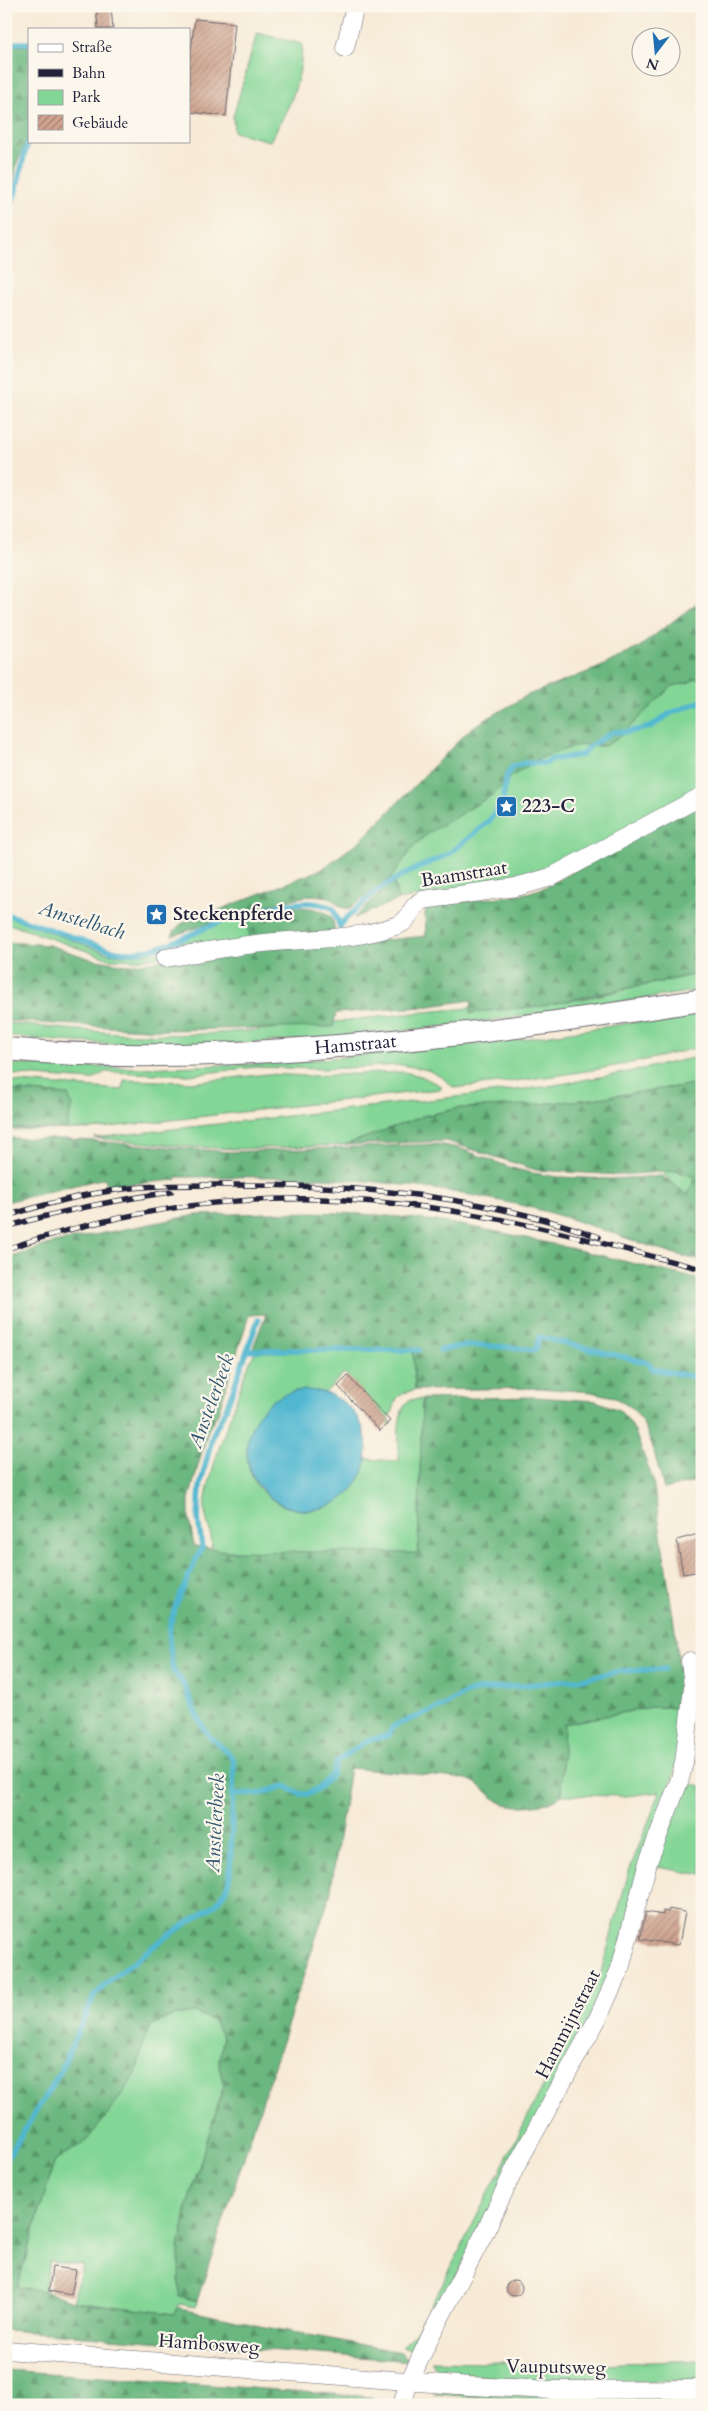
<svg xmlns="http://www.w3.org/2000/svg" width="708" height="2411" viewBox="0 0 708 2411" font-family="Cardo,serif">
	<defs>
		<pattern id="forest-firs" width="22" height="20" patternUnits="userSpaceOnUse" patternTransform="scale(1.25)"><rect width="22" height="20" fill="#6bb77f"/><path d="M5 1l3.5 6h-7zM16 11l3.5 6h-7z" fill="#589469"/></pattern>
		<pattern id="building-hatch" width="6" height="6" patternUnits="userSpaceOnUse" patternTransform="scale(1.25)"><rect width="6" height="6" fill="#cea28d"/><path d="M-1 1l2-2M0 6l6-6M5 7l2-2" fill="none" stroke="#a78474"/></pattern>
	</defs>
	<rect width="100%" height="100%" fill="#fbf7ec"/>
	<filter id="ink" filterUnits="userSpaceOnUse"><feTurbulence type="fractalNoise" baseFrequency=".02" numOctaves="2"/><feDisplacementMap in="SourceGraphic" scale="10" xChannelSelector="R" yChannelSelector="G"/><feConvolveMatrix kernelMatrix="1 2 1 2 8 2 1 2 1" color-interpolation-filters="sRGB"/></filter>
	<filter id="wash" filterUnits="userSpaceOnUse"><feTurbulence type="fractalNoise" baseFrequency=".0096" numOctaves="4" result="noise"/><feDisplacementMap in="SourceGraphic" scale="20" xChannelSelector="R" yChannelSelector="G"/><feGaussianBlur stdDeviation="1.12" result="paint"/><feColorMatrix in="noise" values="0 0 0 0 0 0 0 0 0 0 0 0 0 0 0 0 0 1.4 0 .05"/><feComposite in="paint" operator="in"/></filter>
	<g filter="url(#wash)">
		<rect width="100%" height="100%" fill="#f7ead6"/>
		<path fill="#84d696" stroke="#537c68" d="M257 33 302 44C302 83 289 108 270 141L234 132 233 117Z
			M702 676V787L606 843 535 876 398 900 394 882 391 878 412 848 428 833 494 794 508 779 538 759 578 745 605 746 672 686 687 683Z
			M251 915 247 921 253 942 174 948C187 934 231 920 251 915Z
			M6 916 107 953 121 955 161 952 162 956 135 960 110 959 6 923Z
			M702 973V990C472 1024 238 1062 6 1036V1023C76 1030 148 1038 218 1033 303 1028 386 1014 471 1008L470 1013 582 999Z
			M702 1012V1046C621 1069 537 1079 454 1088L443 1078 428 1070 402 1065 324 1069 255 1067 189 1075 105 1072 92 1080 6 1074V1064L140 1068 281 1063 524 1039Z
			M702 1056V1083L592 1099 530 1105 460 1108 423 1116 345 1145 238 1149 193 1147 94 1138 543 1087 623 1073Z
			M404 1072 421 1076 441 1086V1089L93 1129 6 1130V1128L53 1130 68 1095 6 1090V1081L123 1090 124 1080 197 1082 267 1074 309 1076Z
			M676 1171 695 1177 688 1196 676 1187 662 1172Z
			M413 1351 415 1390C386 1396 401 1406 388 1417L392 1423 390 1425 385 1420 387 1418 344 1373 325 1393C253 1373 215 1475 282 1505 297 1512 315 1512 330 1505 349 1497 363 1480 366 1459L399 1461C399 1443 395 1414 409 1400L422 1399 418 1554 227 1551 211 1549C214 1533 203 1519 205 1504 210 1471 222 1439 233 1409 240 1390 245 1369 255 1352Z
			M652 1707 684 1708 676 1767 613 1974 417 2351 401 2346 415 2334 448 2273 601 1972 629 1871 660 1792 627 1796 561 1795 564 1724Z
			M692 1784 702 1786V1875L653 1866 684 1788Z
			M195 2012 215 2022 223 2039 219 2066 224 2085 188 2203 179 2247 185 2298 197 2301 196 2307 179 2304 174 2314 73 2301 82 2265 49 2261 44 2291 17 2287 55 2160 86 2141 136 2074 143 2042 150 2026 174 2015Z
			M702 2360V2380L583 2382 515 2379 438 2372 431 2361 599 2364Z
			M438 2392 607 2400 702 2397V2404L602 2405 433 2394Z"/>
		<path fill="url(#forest-firs)" stroke="#466c5d" d="M6 45 29 46V134L16 166 12 198 6 207Z
			M702 599V676L687 683 672 686 617 739 605 746 578 745 538 759 508 779 494 794 428 833 412 848 391 878 347 910 345 907 342 908 329 897 311 895 252 909 172 936C178 922 189 919 204 916L322 869 361 840 471 728 528 695 598 668 638 648Z
			M702 801V973L542 1006 470 1013 472 1000 423 1007 336 1013 333 1027 163 1030 6 1021V942L49 945 91 959 127 965 236 949 336 945 426 936 425 913 427 907 527 893 543 888Z
			M394 883 398 900 354 918 386 887Z
			M289 907C304 907 319 907 332 917L335 932 253 942C248 932 244 925 251 915Z
			M702 1083V1261C641 1247 585 1220 524 1206 457 1191 389 1181 321 1178 273 1176 225 1177 177 1177L176 1180 107 1186 105 1178 6 1202V1138L68 1139 230 1152 438 1144 459 1148 512 1168 532 1173 559 1177 612 1179 662 1176 688 1195 695 1177 676 1171 618 1175 536 1170 446 1141 345 1145 423 1116 460 1108 530 1105 592 1099Z
			M6 1090 68 1095 72 1105 67 1129 6 1128Z
			M310 1212C354 1213 399 1216 443 1222 530 1236 616 1260 702 1280V1480L664 1489 652 1444 642 1421 633 1409 614 1397 591 1392 539 1388 415 1390 413 1351H418V1348L257 1349 253 1348 254 1345 266 1314 249 1315 218 1413 208 1430 189 1499V1518L194 1546 227 1551 418 1553 422 1399 536 1397 596 1401 619 1410 629 1421 635 1432 653 1480 675 1630 684 1708 652 1707 564 1724 561 1795C551 1806 511 1810 498 1801 485 1792 483 1785 467 1779L350 1768 330 1895 197 2301 179 2296V2247L188 2203 224 2085 219 2066 223 2039 215 2022 195 2012 174 2015 150 2026 143 2042 136 2074 106 2117 86 2141 55 2160 17 2287 44 2291 73 2301 174 2314 177 2308 255 2325 401 2352 411 2361 6 2330V1259L53 1243 196 1215Z
			M6 2370 371 2397 380 2403 377 2405 6 2402Z"/>
		<path fill="#51b7d0" stroke="#3a6c86" d="M247 1450a60 60 0 1 1 120 0a60 60 0 1 1-120 0Z"/>
		<g fill="none" stroke-linecap="round" stroke-linejoin="round">
			<path stroke="#51b7d0" stroke-width="5.5" d="M6 43H29
				M6 212C19 196 20 162 29 140
				M6 914 110 950C147 959 184 937 217 923 238 915 261 909 284 905 303 902 315 901 333 908L340 927
				M340 924 379 889 407 873 449 854 489 821 503 801 506 777 512 767 525 763H547L550 760 582 755 591 745 613 732H627L651 727 669 714 702 701
				M248 1350H419
				M440 1350C470 1342 505 1347 536 1350L539 1337 649 1363 652 1369 702 1378
				M232 1795 258 1794 285 1786 300 1794H308L320 1787 333 1773 336 1762 366 1741 389 1735 390 1731 394 1726 444 1706 466 1693 479 1690 582 1679 620 1671 665 1669
				M6 2160 60 2072 94 1996 107 1983 159 1942 216 1904 226 1890 230 1876 234 1761C228 1749 215 1744 207 1733 192 1714 191 1689 173 1671L169 1639 170 1624 177 1602 202 1547 198 1518 200 1487 213 1434 226 1409 258 1320"/>
		</g>
		<g id="blocks">
			<path fill="url(#building-hatch)" d="M96 6H111L113 29H98Z
				M195 19 235 23 226 116 189 112V64Z
				M348 1376 390 1421 380 1431 338 1386Z
				M702 1533V1571L683 1574 677 1540Z
				M669 1909 685 1912 679 1945 640 1939 646 1912 663 1915V1911L668 1912Z
				M52 2267 76 2270 71 2295 49 2291Z
				M506 2288a8 8 0 1 1 16 0a8 8 0 1 1-16 0Z"/>
		</g>
	</g>
	<g filter="url(#ink)">
		<use href="#blocks" fill-opacity="0" stroke="#6d6871" stroke-width="1"/>
		<g fill="none" stroke-linecap="round" stroke-linejoin="round">
			<defs>
				<path id="minor" d="M345 48 355 6
					M165 958C198 953 231 946 264 943 310 938 354 941 398 925 411 921 409 906 423 900L516 887 551 877 702 796
					M6 2350 470 2386 551 2390 702 2389
					M402 2405 409 2382 433 2331 483 2236 516 2166 598 2018 620 1969 648 1862 680 1779 684 1762 693 1687 690 1661"/>
				<g id="major">
					<path id="s1" d="M6 1049C121 1060 235 1055 350 1045 468 1035 585 1019 702 1000"/>
				</g>
			</defs>
			<use href="#minor" stroke="#6d6871" stroke-width="19"/>
			<use href="#major" stroke="#6d6871" stroke-width="24"/>
			<use href="#minor" stroke="#fff" stroke-width="18"/>
			<use href="#major" stroke="#fff" stroke-width="22"/>
			<defs>
				<path id="rail" d="M6 1216C37 1207 67 1198 98 1193 143 1184 188 1185 234 1185 357 1185 482 1195 599 1237
					M6 1227C60 1211 116 1200 171 1192
					M6 1249C163 1196 307 1186 471 1214 548 1227 625 1250 702 1269"/>
			</defs>
			<use href="#rail" stroke="#22223b" stroke-width="5.5"/>
			<use href="#rail" stroke="#fbf7ec" stroke-width="4" stroke-dasharray="11" stroke-linecap="butt"/>
		</g>
	</g>
	<defs>
		<symbol id="sight-square" viewBox="-11 -11 22 22"><rect x="-9" y="-9" width="18" height="18" rx="4" fill="#1f6fb2" stroke="#fbf7ec"/><path d="M0-6L1.8-2.2L6-1.7L2.9 1.2L3.7 5.4L0 3.3L-3.7 5.4L-2.9 1.2L-6-1.7L-1.8-2.2Z" fill="#fff"/></symbol>
	</defs>
	<g fill-rule="evenodd">
		<use href="#sight-square" x="494" y="794" width="25" height="25"/>
		<use href="#sight-square" x="144" y="902" width="25" height="25"/>
	</g>
	<g text-anchor="middle" dominant-baseline="central" stroke-width="4.5" stroke-linejoin="round" paint-order="stroke">
		<g font-size="19" font-weight="bold" fill="#22223b" stroke="#fbf7ec" text-anchor="start">
			<text x="522" y="806">223-C</text>
			<text x="173" y="914">Steckenpferde</text>
		</g>
		<g font-size="19" fill="#22223b" stroke="#fbf7ec">
			<text transform="translate(464 874) rotate(-9)">Baamstraat</text>
			<text stroke="none"><textPath href="#s1" startOffset="350">Hamstraat</textPath></text>
			<text transform="translate(568 2024) rotate(-63)">Hammijnstraat</text>
			<text transform="translate(209 2344) rotate(4)">Hambosweg</text>
			<text transform="translate(556 2367) rotate(1)">Vauputsweg</text>
		</g>
		<g font-size="20" font-style="italic" fill="#32566f" stroke="#fbf7ec">
			<text transform="translate(82 920) rotate(17)">Amstelbach</text>
			<text transform="translate(211 1401) rotate(-70)">Anstelerbeek</text>
			<text transform="translate(215 1823) rotate(-87)">Anstelerbeek</text>
		</g>
	</g>
	<rect width="708" height="2411" fill="none" stroke="#fbf7ec" stroke-width="25"/>
	<rect x="28" y="28" width="162" height="115" fill="#fbf7ec" stroke="#a4a2a5"/>
	<rect x="38" y="44" width="25" height="8" fill="#ffffff" stroke="#a4a2a5"/>
	<text x="72" y="52" font-size="15" fill="#22223b">Straße</text>
	<rect x="38" y="69" width="25" height="8" fill="#22223b" stroke="#a4a2a5"/>
	<text x="72" y="78" font-size="15" fill="#22223b">Bahn</text>
	<rect x="38" y="90" width="25" height="15" fill="#84d696" stroke="#a4a2a5"/>
	<text x="72" y="102" font-size="15" fill="#22223b">Park</text>
	<rect x="38" y="115" width="25" height="15" fill="url(#building-hatch)" stroke="#a4a2a5"/>
	<text x="72" y="128" font-size="15" fill="#22223b">Gebäude</text>
	<g transform="translate(656 52) rotate(196)"><circle r="24" fill="#fbf7ec" stroke="#a4a2a5"/>
	<path d="M0-4L9 19L0 12L-9 19Z" fill="#1f6fb2"/>
	<text y="-8" font-size="14" font-weight="bold" text-anchor="middle" fill="#22223b">N</text>
	</g>
</svg>
